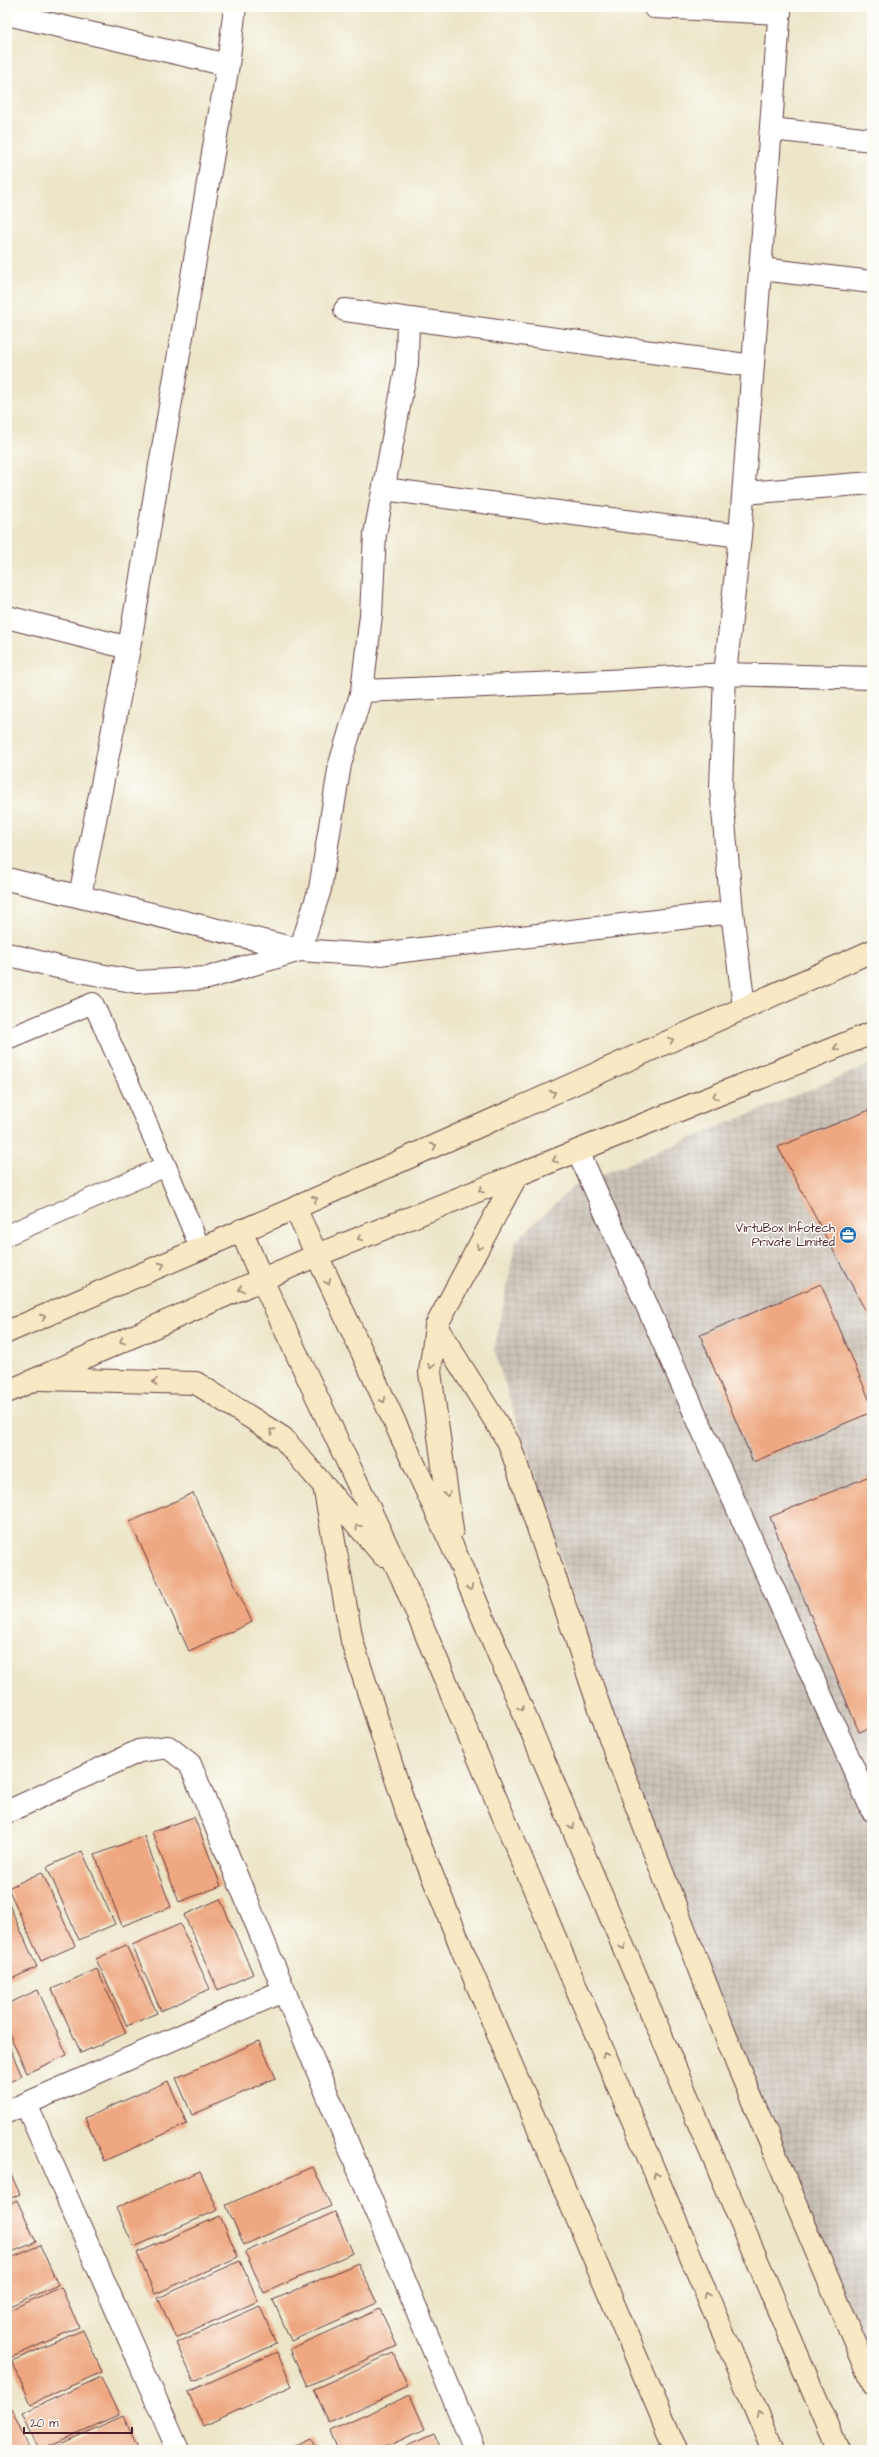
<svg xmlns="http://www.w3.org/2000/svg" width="879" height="2457" viewBox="0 0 879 2457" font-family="'Architects Daughter',sans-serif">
	<defs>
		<pattern id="industrial-grid" width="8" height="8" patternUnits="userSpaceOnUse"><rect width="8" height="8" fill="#cbc3b8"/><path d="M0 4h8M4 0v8" fill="none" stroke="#b0a79e"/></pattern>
	</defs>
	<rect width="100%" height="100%" fill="#fdfcf7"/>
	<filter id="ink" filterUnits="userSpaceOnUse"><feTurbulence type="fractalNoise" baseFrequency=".025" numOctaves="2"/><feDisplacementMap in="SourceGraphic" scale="8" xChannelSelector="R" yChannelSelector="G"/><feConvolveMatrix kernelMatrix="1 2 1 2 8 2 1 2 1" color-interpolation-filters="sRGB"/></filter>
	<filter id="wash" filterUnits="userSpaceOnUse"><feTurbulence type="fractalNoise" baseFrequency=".012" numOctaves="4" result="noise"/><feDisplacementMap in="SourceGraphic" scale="16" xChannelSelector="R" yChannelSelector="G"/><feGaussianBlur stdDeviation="0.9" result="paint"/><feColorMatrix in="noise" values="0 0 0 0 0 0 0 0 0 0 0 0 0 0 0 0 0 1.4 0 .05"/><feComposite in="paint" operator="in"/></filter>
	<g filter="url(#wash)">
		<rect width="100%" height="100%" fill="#ece5c7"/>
		<path fill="url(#industrial-grid)" d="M872 1064V2374L691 1965 494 1350 516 1241 574 1186Z"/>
		<g id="blocks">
			<path fill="#eea780" d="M872 1109V1323L778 1147Z
				M821 1284 872 1406V1412L753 1462 700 1335Z
				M872 1475V1727L859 1732 770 1517Z
				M193 1493 252 1622 189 1651 130 1522Z
				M194 1817 221 1886 179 1902 152 1832Z
				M144 1836 171 1907 122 1926 95 1855Z
				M82 1851 115 1924 79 1940 47 1867Z
				M42 1872 75 1946 41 1961 8 1888Z
				M220 1899 253 1974 218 1990 184 1915Z
				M7 1900 37 1967 7 1981Z
				M180 1924 210 1989 161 2011 132 1945Z
				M126 1945 157 2013 127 2026 96 1959Z
				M97 1969 126 2033 81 2053 52 1989Z
				M38 1990 67 2055 27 2073 7 2029V2004Z
				M259 2041 276 2078 192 2115 176 2078Z
				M7 2042 22 2076 7 2083Z
				M168 2081 187 2124 104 2161 85 2118Z
				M7 2166 20 2194 7 2200Z
				M313 2167 331 2206 244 2245 226 2205Z
				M200 2171 218 2210 134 2247 116 2208Z
				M17 2200 36 2242 7 2254V2205Z
				M335 2212 353 2253 264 2293 245 2252Z
				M220 2216 238 2257 155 2294 137 2253Z
				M40 2245 58 2285 7 2307V2260Z
				M240 2261 258 2301 176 2338 158 2298Z
				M358 2263 377 2303 291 2341 273 2300Z
				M61 2287 79 2327 10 2358 7 2351V2311Z
				M260 2306 276 2344 194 2381 176 2343Z
				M380 2309 397 2346 307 2386 290 2349Z
				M83 2330 102 2372 31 2404 12 2361Z
				M277 2352 292 2386 203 2426 188 2392Z
				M393 2353 408 2387 329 2423 314 2389Z
				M101 2377 119 2415 39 2450 22 2413Z
				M410 2395 425 2429 379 2450H338L330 2431Z
				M11 2408 30 2450H7V2409Z
				M123 2416 139 2450H47Z
				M434 2434 441 2450H398Z
				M311 2438 317 2450H285Z"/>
		</g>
	</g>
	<g filter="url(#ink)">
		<use href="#blocks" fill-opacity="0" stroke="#623d42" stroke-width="1"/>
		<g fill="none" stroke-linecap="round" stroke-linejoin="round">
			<defs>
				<path id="lane" d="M7 1039 93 1003 166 1166 200 1248
					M7 1235 166 1166"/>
				<path id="street" d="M654 7 780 13
					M7 14 228 65
					M771 129 872 140
					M761 269 872 282
					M345 310 753 366
					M384 489 740 536
					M744 493 872 483
					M7 617 129 648
					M362 691 608 681 725 674 872 678
					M7 879 300 950 370 955 732 912
					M80 896 129 648 228 65 235 7
					M7 954 58 967 137 982 208 978 300 950 320 889 340 764 362 691 371 615 375 534 407 364 408 319
					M744 1007 732 912 721 788 725 674 740 536 780 7
					M578 1151 872 1810
					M7 1812 139 1751 168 1747 190 1764 475 2450
					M26 2104 178 2450
					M7 2112 283 1991"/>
				<path id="secondary" d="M295 1208 455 1552 838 2450
					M241 1230 262 1280 402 1578 773 2450
					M436 1326 509 1443 611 1741 737 2064 872 2383
					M7 1332 295 1208 872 951
					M41 1379 196 1383 283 1438 383 1555
					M7 1392 315 1256 872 1033
					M324 1486 352 1641 407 1813 464 1954 676 2450
					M452 1530 430 1372 436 1326 517 1175"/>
			</defs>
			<use href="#lane" stroke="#623d42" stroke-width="22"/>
			<use href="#street" stroke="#623d42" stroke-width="24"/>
			<use href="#secondary" stroke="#623d42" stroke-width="24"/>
			<use href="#lane" stroke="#fff" stroke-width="20"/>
			<use href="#street" stroke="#fff" stroke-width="22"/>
			<use href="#secondary" stroke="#f8e8c3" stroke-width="22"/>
		</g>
		<defs><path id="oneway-chevron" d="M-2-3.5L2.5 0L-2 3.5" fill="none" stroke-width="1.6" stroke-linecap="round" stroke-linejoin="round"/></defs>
		<g stroke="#a18477">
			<use href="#oneway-chevron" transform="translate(671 1040) rotate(-24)"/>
			<use href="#oneway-chevron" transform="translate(836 1048) rotate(158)"/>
			<use href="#oneway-chevron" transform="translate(553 1093) rotate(-24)"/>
			<use href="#oneway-chevron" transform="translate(715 1096) rotate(158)"/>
			<use href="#oneway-chevron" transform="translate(434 1146) rotate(-24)"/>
			<use href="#oneway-chevron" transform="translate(555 1160) rotate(158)"/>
			<use href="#oneway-chevron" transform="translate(481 1190) rotate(158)"/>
			<use href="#oneway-chevron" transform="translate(315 1199) rotate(-24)"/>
			<use href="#oneway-chevron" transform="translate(360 1238) rotate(158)"/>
			<use href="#oneway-chevron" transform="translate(479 1247) rotate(118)"/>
			<use href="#oneway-chevron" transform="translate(162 1265) rotate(-24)"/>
			<use href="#oneway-chevron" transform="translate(328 1282) rotate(65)"/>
			<use href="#oneway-chevron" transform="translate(241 1289) rotate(156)"/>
			<use href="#oneway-chevron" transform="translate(43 1317) rotate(-24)"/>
			<use href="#oneway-chevron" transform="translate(122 1341) rotate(156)"/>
			<use href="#oneway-chevron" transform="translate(431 1366) rotate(97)"/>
			<use href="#oneway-chevron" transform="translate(155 1382) rotate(-179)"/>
			<use href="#oneway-chevron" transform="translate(383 1400) rotate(65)"/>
			<use href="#oneway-chevron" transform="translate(272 1431) rotate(-148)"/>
			<use href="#oneway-chevron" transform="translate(447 1494) rotate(82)"/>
			<use href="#oneway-chevron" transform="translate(358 1527) rotate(-130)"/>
			<use href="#oneway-chevron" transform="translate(470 1588) rotate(67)"/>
			<use href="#oneway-chevron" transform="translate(521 1708) rotate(67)"/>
			<use href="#oneway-chevron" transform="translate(572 1827) rotate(67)"/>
			<use href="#oneway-chevron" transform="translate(623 1947) rotate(67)"/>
			<use href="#oneway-chevron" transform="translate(605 2055) rotate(-113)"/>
			<use href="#oneway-chevron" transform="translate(656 2175) rotate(-113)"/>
			<use href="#oneway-chevron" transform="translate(707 2295) rotate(-113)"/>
			<use href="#oneway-chevron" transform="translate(758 2414) rotate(-113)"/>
		</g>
	</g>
	<defs>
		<symbol id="office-disc" viewBox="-11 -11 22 22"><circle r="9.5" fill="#1f6fb2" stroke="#fdfcf7"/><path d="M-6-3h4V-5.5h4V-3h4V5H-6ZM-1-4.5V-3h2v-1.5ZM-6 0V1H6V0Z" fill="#fff"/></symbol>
	</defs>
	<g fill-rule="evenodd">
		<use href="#office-disc" x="838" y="1225" width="20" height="20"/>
	</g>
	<g text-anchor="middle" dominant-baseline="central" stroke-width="3" stroke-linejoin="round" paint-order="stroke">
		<g font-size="12" fill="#4a1f2b" stroke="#fdfcf7" text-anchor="end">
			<text x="835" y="1228">VirtuBox Infotech<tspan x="835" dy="14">Private Limited</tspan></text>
		</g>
	</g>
	<rect width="879" height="2457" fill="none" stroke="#fdfcf7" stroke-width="24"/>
	<path d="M24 2427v6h108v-6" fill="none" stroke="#4a1f2b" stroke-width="2"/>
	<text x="30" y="2427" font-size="12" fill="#4a1f2b" stroke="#fdfcf7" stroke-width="3" paint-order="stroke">20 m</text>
</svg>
